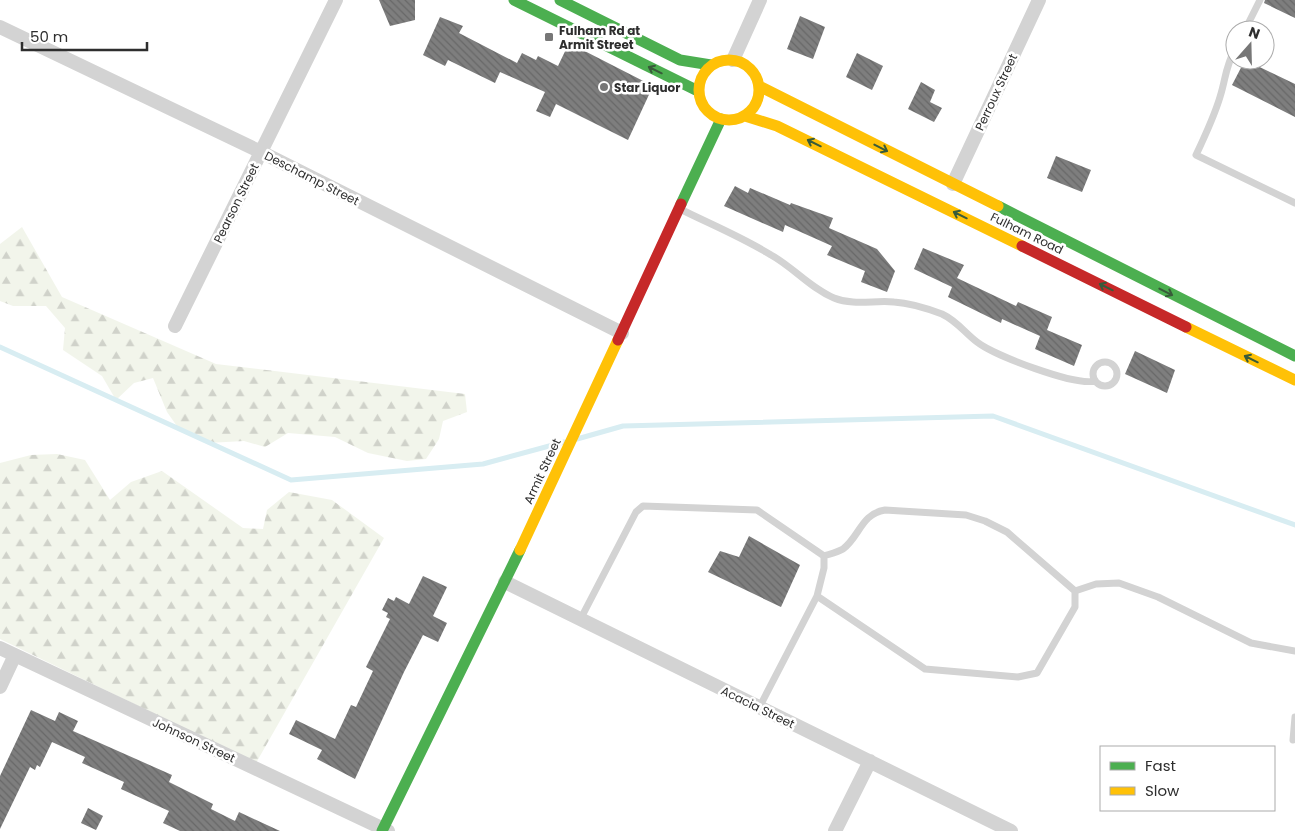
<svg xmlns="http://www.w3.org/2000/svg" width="1295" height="831" viewBox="0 0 1295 831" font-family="Poppins,sans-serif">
	<defs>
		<pattern id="forest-firs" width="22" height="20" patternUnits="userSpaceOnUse" patternTransform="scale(1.25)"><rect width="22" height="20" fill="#f2f5eb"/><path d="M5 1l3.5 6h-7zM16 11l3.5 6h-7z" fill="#d0d2ca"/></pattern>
		<pattern id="building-back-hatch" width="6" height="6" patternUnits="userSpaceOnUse" patternTransform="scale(1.25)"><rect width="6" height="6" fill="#7e7e7e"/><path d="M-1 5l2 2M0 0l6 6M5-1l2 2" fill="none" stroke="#686868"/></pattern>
	</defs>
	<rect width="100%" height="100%" fill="#fff"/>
	<path fill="url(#forest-firs)" d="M22 227 62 297 216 364 465 394 467 412 443 421 439 439 426 459 407 461 368 453 335 437 288 433 265 447 244 441 208 443 179 429 167 412 153 378 134 383 116 400 102 376 63 350 65 328 46 306H13L0 301V244Z
		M57 454 85 460 110 500 131 482 162 471 243 528 263 529 267 510 289 492 332 500 384 538 256 763 0 639V463L31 455Z"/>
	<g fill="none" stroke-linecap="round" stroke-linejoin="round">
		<path stroke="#d8edf2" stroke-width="5" d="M0 347 291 480 483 464 564 442
			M577 439 623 426 993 416 1295 525"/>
	</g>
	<path fill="url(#building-back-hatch)" d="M379 0H415V20L390 26Z
		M1265 0H1295V18L1264 3Z
		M800 16 825 27 813 59 787 49Z
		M440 17 463 26 459 33 517 63 522 53 536 60 538 56 558 66 569 43 653 86 628 140 556 104 550 117 536 111 545 92 500 72 495 83 448 60 445 66 423 55Z
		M857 53 883 66 872 90 846 77Z
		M1245 60 1295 84V117L1232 85Z
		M921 82 935 90 930 102 942 108 934 122 908 109Z
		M1056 156 1091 170 1082 192 1047 178Z
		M735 186 748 193 750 188 790 205 791 203 833 218 829 228 877 249 895 271 887 292 861 282 865 271 827 255 832 246 785 225 783 232 724 206Z
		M923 248 964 265 957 278 1016 306 1018 302 1052 317 1047 330 1082 345 1074 366 1035 349 1040 336 1002 319 1001 323 948 297 952 287 914 269Z
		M1135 351 1175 370 1167 393 1125 374Z
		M749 536 800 565 781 607 708 572 720 551 739 557Z
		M423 576 447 587 433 616 447 623 438 642 423 635 404 672 355 779 317 759 322 750 289 734 296 720 335 739 351 705 356 707 373 671 366 667 390 619 386 617 388 613 382 610 388 598 394 601 396 597 409 604Z
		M31 710 55 721 59 712 78 721 73 731 172 775 169 782 213 804 211 809 235 821 239 812 280 831H180L163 823 169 811 121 789 124 782 82 763 85 757 52 742 40 767 37 765 35 770 30 767 0 829V776Z
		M88 808 103 816 96 830 81 823Z"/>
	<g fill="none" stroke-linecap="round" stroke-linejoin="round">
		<path stroke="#d3d3d3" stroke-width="7" d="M1245 30 1260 0
			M1235 49C1225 68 1226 78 1220 97 1214 117 1205 136 1196 155L1295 203
			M680 209C710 224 742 237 771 255 793 267 810 288 834 298 854 306 874 300 894 302 911 303 926 308 942 314 957 321 965 333 977 342 995 356 1075 386 1095 381
			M1093 374a12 12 0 1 1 24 0a12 12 0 1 1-24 0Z
			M1075 591 1096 584 1119 583 1158 597 1251 643 1295 651
			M580 620 636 512 643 506 757 510 824 556C830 554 838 552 843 549 860 536 861 514 885 510L966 515 985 521 1007 532 1075 591V607L1037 673 1018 677 925 669 817 596 824 568V556
			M759 708 817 596
			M1293 740 1295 717"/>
		<path stroke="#d3d3d3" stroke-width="14" d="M0 27 261 152 622 333
			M733 60 760 0
			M953 184 1039 0
			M175 326 336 0
			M505 582 1011 831
			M0 648 388 831
			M0 687 15 655
			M835 831 870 761"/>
		<path stroke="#4caf50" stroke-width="11" d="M514 0 698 91
			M560 0 680 60 711 65
			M681 204 721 119
			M998 206 1295 356
			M382 831 520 550"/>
		<path stroke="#ffc107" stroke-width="11" d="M699 90a30 30 0 1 1 60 0a30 30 0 1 1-60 0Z
			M759 86 998 206
			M745 116 777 126 1022 246
			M1186 327 1295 380
			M520 550 618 340"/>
		<path stroke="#c62828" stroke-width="11" d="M1022 246 1186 327
			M618 340 681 204"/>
	</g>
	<defs><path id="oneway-shaft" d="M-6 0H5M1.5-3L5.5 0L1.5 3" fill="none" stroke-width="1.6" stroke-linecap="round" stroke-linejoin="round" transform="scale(1.25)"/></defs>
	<g stroke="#385b3a">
		<use href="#oneway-shaft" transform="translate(655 70) rotate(-154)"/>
		<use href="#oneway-shaft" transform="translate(814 143) rotate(-154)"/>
		<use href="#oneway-shaft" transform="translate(881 148) rotate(27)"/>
		<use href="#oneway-shaft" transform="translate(960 215) rotate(-154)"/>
		<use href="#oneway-shaft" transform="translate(1106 287) rotate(-154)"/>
		<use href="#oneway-shaft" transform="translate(1166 292) rotate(27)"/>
		<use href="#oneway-shaft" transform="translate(1251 359) rotate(-154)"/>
	</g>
	<g fill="#777" stroke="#fff" stroke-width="2">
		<rect x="544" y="32" width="10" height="10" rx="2.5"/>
		<circle cx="604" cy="87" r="5"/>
	</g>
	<g text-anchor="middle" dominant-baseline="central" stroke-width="5" stroke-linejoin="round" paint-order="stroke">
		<g font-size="12" font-weight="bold" fill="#2e2e2e" stroke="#fff" text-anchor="start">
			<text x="559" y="30">Fulham Rd at<tspan x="559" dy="14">Armit Street</tspan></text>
			<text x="614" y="87">Star Liquor</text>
		</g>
		<g font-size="12" fill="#2e2e2e" stroke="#fff">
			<text transform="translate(996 92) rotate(-65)">Perroux Street</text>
			<text transform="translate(312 178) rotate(27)">Deschamp Street</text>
			<text transform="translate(236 203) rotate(-64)">Pearson Street</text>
			<text transform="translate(1027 233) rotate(26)">Fulham Road</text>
			<text transform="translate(542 471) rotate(-65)">Armit Street</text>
			<text transform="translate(758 707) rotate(26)">Acacia Street</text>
			<text transform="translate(194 740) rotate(25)">Johnson Street</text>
		</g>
	</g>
	<rect x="1100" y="746" width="175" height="65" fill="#ffffff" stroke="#ababab"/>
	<rect x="1110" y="762" width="25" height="8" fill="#4caf50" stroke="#ababab"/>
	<text x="1145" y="771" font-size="15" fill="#2e2e2e">Fast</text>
	<rect x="1110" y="787" width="25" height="8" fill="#ffc107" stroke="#ababab"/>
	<text x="1145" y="796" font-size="15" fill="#2e2e2e">Slow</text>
	<g transform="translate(1250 45) rotate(20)"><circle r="24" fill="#ffffff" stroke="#ababab"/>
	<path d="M0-4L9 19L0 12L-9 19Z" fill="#777777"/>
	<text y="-8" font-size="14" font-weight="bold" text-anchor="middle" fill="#2e2e2e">N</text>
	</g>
	<path d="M22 42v8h125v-8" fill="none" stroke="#2e2e2e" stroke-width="2.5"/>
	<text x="30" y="42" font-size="15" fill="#2e2e2e" stroke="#ffffff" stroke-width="4" paint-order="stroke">50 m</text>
</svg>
